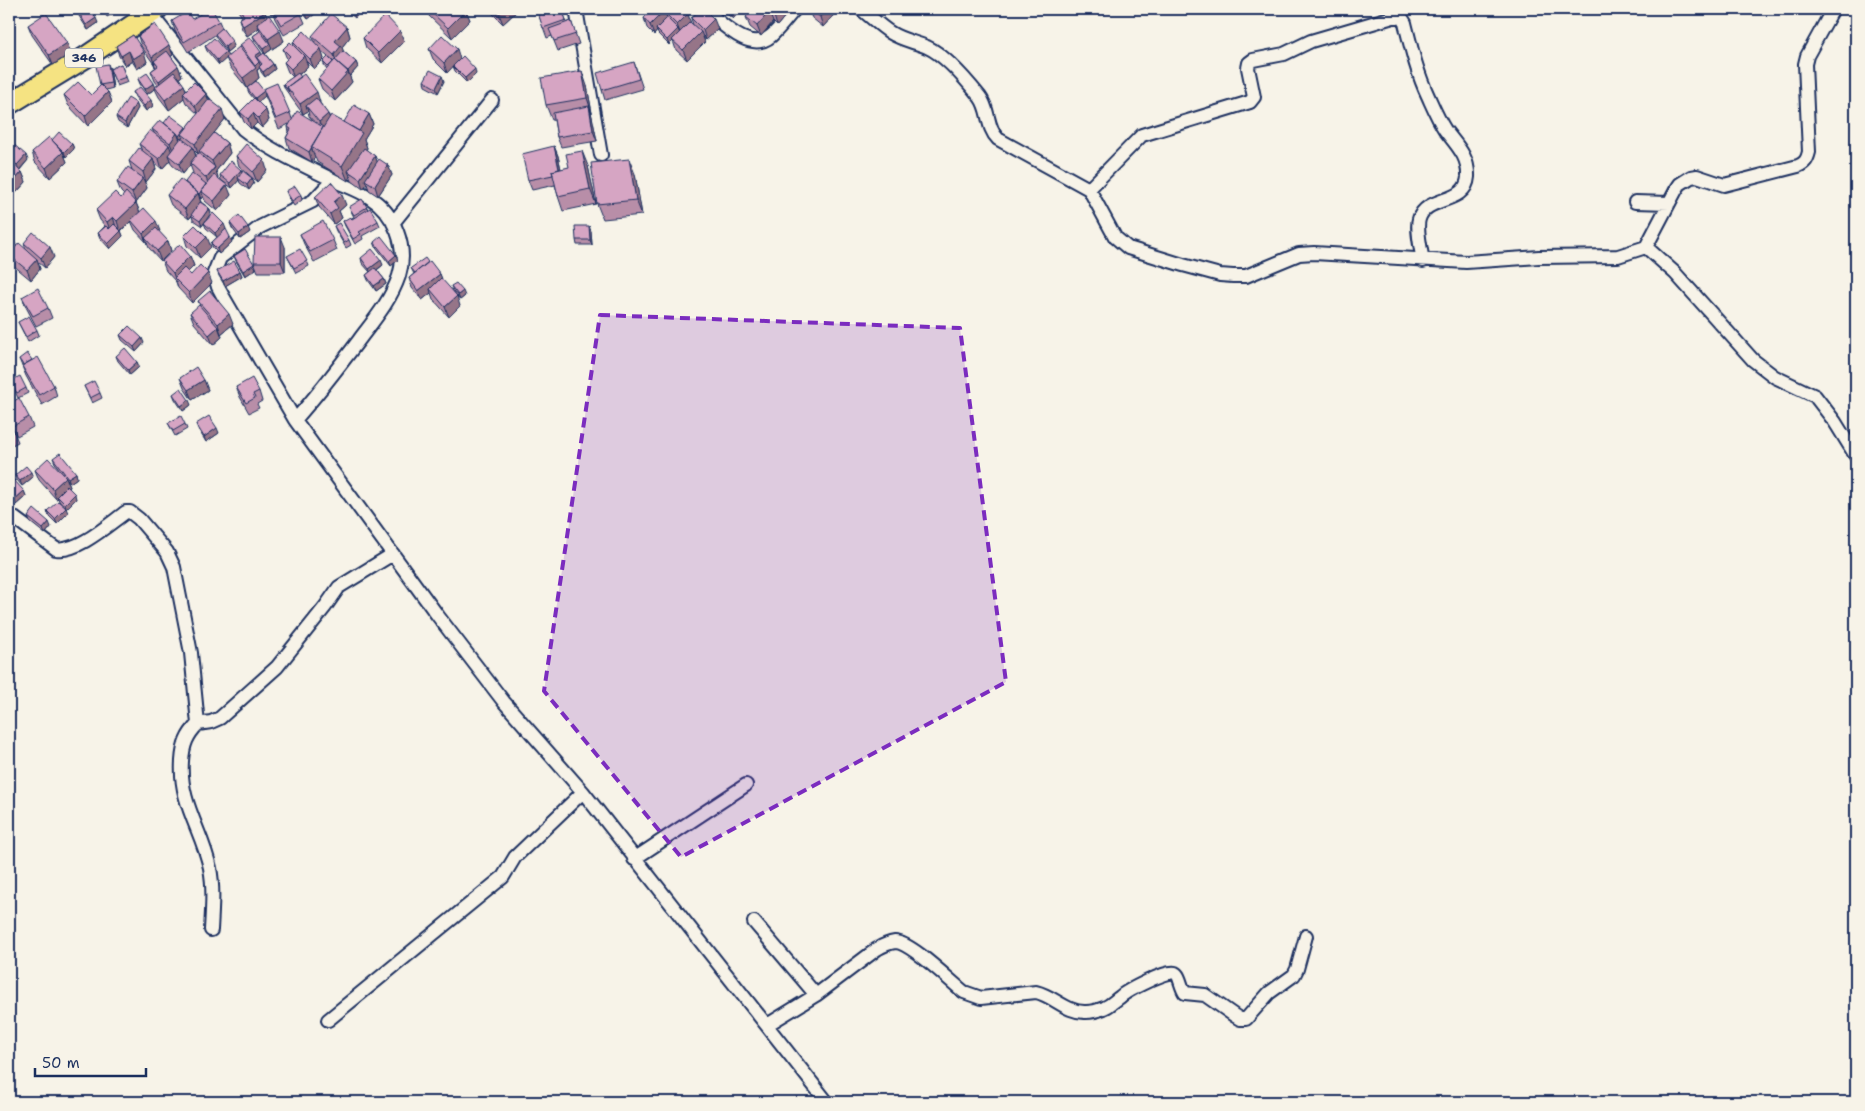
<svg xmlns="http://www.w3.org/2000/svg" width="1865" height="1111" viewBox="0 0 1865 1111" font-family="'Shantell Sans',sans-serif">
	<rect width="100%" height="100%" fill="#f7f3e8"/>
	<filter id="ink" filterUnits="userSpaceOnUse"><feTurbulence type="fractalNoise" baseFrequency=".02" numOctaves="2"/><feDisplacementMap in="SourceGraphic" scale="10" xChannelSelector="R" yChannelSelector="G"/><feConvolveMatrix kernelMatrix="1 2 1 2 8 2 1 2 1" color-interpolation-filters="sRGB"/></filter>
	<g filter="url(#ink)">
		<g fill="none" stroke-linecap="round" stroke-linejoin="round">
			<defs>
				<path id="street" d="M576 9 601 155
					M704 9C721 22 749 54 771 36 780 28 787 18 795 9
					M861 9C871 17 880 26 891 33 902 40 915 42 927 47 945 55 968 82 980 97 990 110 986 127 998 139L1089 189 1115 237 1128 248 1183 265 1220 275 1233 276H1246L1299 254 1314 253 1466 262 1539 257 1618 256 1646 247 1675 273 1753 360 1775 377 1815 396 1835 422 1856 456
					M150 13 243 129C270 151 303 165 335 181 346 186 358 190 369 197 395 213 408 247 399 276 391 300 374 320 359 340 338 368 318 394 295 420L438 616 504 702 583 792 827 1102
					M1089 189 1142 135 1250 102 1254 97 1248 68 1249 63 1253 60 1284 54 1311 41 1400 15 1405 23C1411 47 1417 73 1428 96 1433 107 1438 119 1445 130 1456 145 1469 156 1468 177 1466 205 1426 195 1419 219 1416 228 1421 250 1423 261
					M1635 202 1669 203
					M393 223 492 100
					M1646 247 1676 190 1680 184 1691 177 1697 176 1724 185 1798 166C1805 163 1807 160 1809 152L1805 64 1807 56 1833 9
					M295 420 224 298 218 287 214 273 220 258 260 227 313 201 327 186
					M9 514 56 549C77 553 109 524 126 512H130L139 519 167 552 174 567 191 653 198 724
					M634 859 746 785
					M754 922 816 995
					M211 930C212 910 214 889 210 868 202 830 179 803 182 761 183 745 187 735 198 724L211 722 220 718 277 667 325 607 339 587 393 554
					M328 1020 503 877 515 857 583 792
					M767 1025 816 995 877 949C882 946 888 943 895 942 911 942 950 981 964 992L981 998 1036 992C1054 996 1067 1013 1086 1012 1091 1012 1099 1010 1104 1008 1111 1005 1114 1001 1120 997 1126 991 1169 969 1175 973 1180 975 1181 988 1185 993L1205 995 1235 1016 1240 1019H1246L1269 993 1294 975 1297 969 1306 936"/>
				<path id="primary" d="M9 104 86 57 157 9"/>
			</defs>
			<use href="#street" stroke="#1b2f5e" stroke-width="16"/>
			<use href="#primary" stroke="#1b2f5e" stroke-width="24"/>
			<use href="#street" stroke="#f7f3e8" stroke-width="12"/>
			<use href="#primary" stroke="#f5e382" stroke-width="20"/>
		</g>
		<path fill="#b88ea8" stroke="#1b2f5e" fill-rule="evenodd" d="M103 9H115L116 12 107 17Z
			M237 9H263L267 17 284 41 265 54 273 64 275 69 265 77 261 72 260 68 257 70 259 78 247 88 230 67 226 58 219 65 207 51 205 46 228 56 241 50 240 45 262 55 264 53 255 41 253 36 260 31 259 28 247 36 242 29 239 19 242 17Z
			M267 9H299L305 23 284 35 275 19 273 13 271 14Z
			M300 9H322L308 19Z
			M344 9H364L355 18Z
			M427 9H465L470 20 452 38 429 16Z
			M488 9H519L503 24Z
			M562 9 567 23 571 21 579 44 558 51 552 36 547 38 538 13Z
			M653 9 688 14 690 22 693 25 691 18 718 29 706 40 703 36 705 42 687 60 676 50 673 41 669 45 658 34 657 31 654 35 647 28 644 18Z
			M722 9H741L733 19 723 11Z
			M753 9H791L777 26 773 22 761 36 750 27 746 17Z
			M808 9H838V10L823 27 812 18Z
			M78 11 98 23 88 30 79 16Z
			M192 19 219 21 222 28 234 46 227 52 217 39 215 35 188 52 175 31 172 21Z
			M28 25 71 53 53 65 32 35Z
			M347 27 350 37 342 47 343 51 356 62 358 67 350 76 349 75 352 82 335 101 322 89 318 79 327 70 325 67 323 62H334L321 51 324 59 314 69 306 61 308 66 299 75 320 102V103L329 116 344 122 369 114 373 124 364 139 367 148 366 150 375 156 377 162 388 165 392 175 378 196 369 190 367 184 363 189 352 181 350 176 348 181 317 162 315 157 312 162 289 148 286 138 289 132 288 127 289 124 279 129 265 96 257 102 266 110 269 120 262 128 257 123 251 129 244 122 240 112 254 99 249 93 247 88 263 90 290 113 292 119 314 122 309 116 308 111 303 114 285 89 283 84 293 77 288 72 284 62 287 59 283 49 294 46 293 42H315L312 36Z
			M133 35 147 62 137 69 132 61 125 66 119 56 116 46Z
			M138 36 173 55 171 57 178 66 182 76 179 78 186 89 208 100 225 119 214 133 227 143 230 153 216 171 218 178 231 195 217 211 205 201 203 196 201 199 199 197 201 202 209 208 211 213 204 223 226 229 220 235 232 242 219 254 213 248 211 243 217 237 206 228 204 223 202 226 193 220 192 216 189 219 171 205 167 195 185 183 193 173 190 165 183 174 172 165 170 160 162 169 154 162 156 169 146 182 144 180 147 188 136 203 140 212 160 231 159 232 168 241 171 251 161 261 149 248 147 243 135 230 131 221 121 231 123 236 110 249 100 238 98 233 105 226 100 220 96 210 121 198 124 195 121 192 117 182 132 170 129 161 142 151 139 144 154 133 152 129 164 123 186 129 198 114 186 103 184 98 169 110 159 97 155 89 147 94 140 84 138 79 156 87 158 85 155 81 151 71 156 67 141 46ZM194 150 198 154 196 156Z
			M363 38 404 41 382 63 366 48Z
			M429 49 460 59 476 74 467 83 455 71 453 66 447 73 433 59Z
			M634 62 643 89 605 100 602 90Z
			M121 64 128 82 117 86 110 69Z
			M110 69 113 88 106 90 108 92 112 102 88 126 68 105 64 95H91L100 86Z
			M424 81H444L438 93 425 86Z
			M587 86 592 113H591L597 141 561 147 557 137 554 120H552L546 105Z
			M133 92 153 106 146 111 135 97Z
			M136 103 138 108 127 128 118 122 116 117Z
			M52 140 72 144 74 149 66 157 64 155 67 162 50 178 35 162 32 152Z
			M554 146 558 156 561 169 588 166 596 204 563 211 558 196 555 185 532 190 528 180Z
			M9 147 28 160 20 170 22 172 26 182 16 193 9 186Z
			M236 156 267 170 257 182 239 166Z
			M241 170 242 172 252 178 254 183 249 190 240 183 239 180 232 188 221 180 220 175Z
			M635 174 642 215 603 219 597 204Z
			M286 191 301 195 302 200 294 206 288 196Z
			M315 197 346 205 339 211 342 218 334 224 319 207Z
			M349 207H367L368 210 378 221 380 226 362 236 363 239 355 244 345 226 343 221 354 217Z
			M230 223 250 232 240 239 232 228Z
			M334 226 349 240 351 245 346 248 336 231Z
			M591 231 592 245H577L576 240Z
			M300 234 333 240 337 250 314 262 304 244Z
			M184 236 211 247 200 258 187 246Z
			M374 242 396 255 398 260 391 266 376 247Z
			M24 243 54 257 45 268 38 262 40 269 31 280 13 265 9 255 26 250Z
			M285 247V272H258L254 262Z
			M190 256 194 266 188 272 191 275 212 283 192 303 178 288 176 282 166 271 162 261Z
			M234 256 254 264 256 269 245 276 236 261Z
			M287 256 307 261 309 266 296 273Z
			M361 258 383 265 377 270 384 279 386 284 376 291 368 280 366 275 370 272 362 263Z
			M428 262 440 274 442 280 460 306 449 317 433 299 431 293 422 300 412 288 409 278 414 274 411 268Z
			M217 271H240L242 276 225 286 219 276Z
			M451 286 465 296 460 300 453 291Z
			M22 297 48 308 52 318 36 326 26 307Z
			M198 301 233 324 221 334 222 337 213 345 194 323 190 313 200 306Z
			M18 322 37 330 39 335 28 342Z
			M120 335 144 343 136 352 122 340Z
			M116 356 137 362 139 367 130 375 118 361Z
			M19 359 32 360 54 386 57 396 42 405 26 376Z
			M180 378 204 380 208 390 192 400 184 388Z
			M10 381 26 388 28 393 18 398Z
			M84 386 100 393 102 398 92 403Z
			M236 387 259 391 262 401 257 404 259 408 249 413 240 397Z
			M173 394 191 405 183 411 175 399Z
			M9 404 29 417 33 427 17 436 9 421Z
			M9 422 14 432 18 442 10 446 9 442Z
			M168 423 185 424 187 429 175 436Z
			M196 424 219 433 206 442 198 429Z
			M53 458 76 473 77 478 70 483 67 479 70 487 69 488 76 499 66 509 59 501 58 498 56 499 39 480 35 470 61 472 55 463Z
			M15 475 33 477 22 486 17 480Z
			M9 483 24 491 26 496 16 505 9 497Z
			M47 511 68 513 57 524 49 516Z
			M28 517 51 527 45 534 30 522Z"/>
		<path fill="#967488" stroke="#1b2f5e" d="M268 9H279H272L273 13 271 14Z
			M304 9H322L308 19Z
			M351 9H364L355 18Z
			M505 9H519L503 24 499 14Z
			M666 9H674L665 13 668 20 656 29 657 31 654 35 650 25Z
			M735 9H741L733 19 731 14Z
			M779 9H791L777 26 774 16Z
			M827 9H838V10L823 27 820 17Z
			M466 10 470 20 452 38 448 28Z
			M265 12 269 22 257 24 259 28 247 36 243 26Z
			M769 12 773 22 761 36 757 26Z
			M688 14 691 24 681 35 677 25Z
			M96 18 98 23 88 30 86 25Z
			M714 19 718 29 706 40 703 30Z
			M347 27 350 37 342 47 345 56 337 65 334 55 335 41Z
			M678 29 680 34 669 45 667 40Z
			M280 31 284 41 272 49 268 39Z
			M400 31 404 41 382 63 378 53Z
			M701 32 705 42 687 60 683 50Z
			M232 41 234 46 227 52 225 47Z
			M67 43 71 53 53 65 49 55Z
			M270 44 272 49 265 54 263 49Z
			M169 45 173 55 157 65 154 61 155 67 152 57Z
			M321 49 324 59 314 69 310 59Z
			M457 49 460 59 447 73 444 63Z
			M129 51 132 61 125 66 121 56Z
			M144 52 147 62 137 69 133 59Z
			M226 52 228 57 219 65 217 60Z
			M261 52 262 57 257 58 258 60 256 61 255 56Z
			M304 56 308 66 294 79 291 69Z
			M259 62 261 67H259L260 68 257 70 259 78 247 88 243 78Z
			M356 62 358 67 350 76 348 71Z
			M108 64 110 69 113 88 111 83Z
			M273 64 275 69 265 77 263 72Z
			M178 66 182 76 162 91 159 81Z
			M475 69 476 74 467 83 465 78Z
			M582 71 587 86 592 113 587 98Z
			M348 72 352 82 335 101 331 91Z
			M442 76 444 81 438 93 436 88Z
			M154 83 156 88 147 94 145 89Z
			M184 85 188 95 183 93 184 98 169 110 165 100Z
			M264 91 265 96 257 103 255 98Z
			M108 92 112 102 88 126 85 116Z
			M317 92 320 102 309 110 306 106 308 111 303 114 300 104Z
			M206 94 210 104 199 116 195 106Z
			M151 100 153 106 146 111 144 106Z
			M136 103 138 108 127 128 125 123Z
			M589 106 592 116 597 141 593 131Z
			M222 109 225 119 198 154 195 144Z
			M266 110 269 120 262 128 258 118Z
			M253 113 257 123 251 129 248 119Z
			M328 114 332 124 311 147 315 157 312 162 309 152 322 130 319 122Z
			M369 114 373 124 364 139 367 148 352 174 348 171 350 176 348 181 342 166 357 134Z
			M186 127 187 132 182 134 183 137 180 141 179 136Z
			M177 133 181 143 174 153 170 143Z
			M227 143 230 153 216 171 218 177 210 188 206 178 215 168 212 161Z
			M72 144 74 149 66 157 64 152Z
			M169 145 173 155H168L170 160 162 169 159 159Z
			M554 146 558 156 564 183 560 173Z
			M193 147 196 157 190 163V165L183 174 179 164Z
			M582 151 588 166 596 204 590 189Z
			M63 152 67 162 50 178 46 168Z
			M26 155 28 160 19 170 17 165Z
			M375 156 379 166 365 180 367 184 363 189 360 179Z
			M153 159 156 169 146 182 143 172Z
			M629 159 635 174 642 215 636 200Z
			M264 160 267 170 257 182 253 172Z
			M388 165 392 175 378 196 375 186Z
			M241 170 243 175 238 178 239 180 232 188 230 183Z
			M22 172 26 182 16 193 12 183Z
			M143 178 147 188 136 203 140 213 120 231 117 221 136 203 132 193Z
			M252 178 254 183 249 190 247 185Z
			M227 185 231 195 217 211 214 201Z
			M201 191 203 196 201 199 199 194Z
			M198 193 201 203 189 219 185 209Z
			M342 195 346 205 339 211 342 218 334 224 330 214 334 202Z
			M209 208 211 213 202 226 200 221Z
			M113 217 116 227 111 232 107 222Z
			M156 221 160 231 149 242 145 238 147 244 143 234Z
			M224 224 226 229 217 238 215 233Z
			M589 226 591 231 592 245 590 240Z
			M248 227 250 232 240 239 239 234Z
			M121 231 123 236 110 249 108 244Z
			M207 237 211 247 200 258 196 248Z
			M230 237 232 242 219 254 217 249Z
			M281 237 285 247V272L281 262Z
			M14 241 16 246 9 253V247Z
			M168 241 171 251 161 261 157 251Z
			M50 247 54 257 45 268 41 258Z
			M396 255 398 260 391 266 389 261Z
			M190 256 194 266 178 282 175 279 173 273Z
			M37 259 40 269 31 280 27 270Z
			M381 260 383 265 371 274 369 269Z
			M254 264 256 269 245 276 243 271Z
			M240 271 242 276 225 286 223 281Z
			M208 273 212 283 192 303 189 293Z
			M440 274 444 284 430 289 431 293 422 300 418 291Z
			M384 279 386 284 376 291 374 286Z
			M463 291 465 296 460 300 458 295Z
			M11 295 13 300 9 303V296Z
			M457 296 460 306 449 317 445 307Z
			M229 314 233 324 221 334 218 324Z
			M218 327 222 337 213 345 209 335Z
			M142 338 144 343 136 352 134 347Z
			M137 362 139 367 130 375 128 370Z
			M204 380 208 390 192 400 188 390Z
			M189 400 191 405 183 411 181 406Z
			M217 428 219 433 206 442 204 437Z
			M31 472 33 477 22 486 20 481Z
			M76 473 77 478 70 483 68 478Z
			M66 477 70 487 58 498 57 496 58 498 56 499 53 489Z
			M24 491 26 496 16 505 14 500Z
			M75 494 76 499 66 509 65 504Z
			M66 508 68 513 57 524 55 519Z
			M49 522 51 527 45 534 43 529Z
			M13 525 15 530 9 537V530Z"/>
		<path fill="#d6a5c3" stroke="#1b2f5e" d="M82 9H90L96 18 86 25 78 11Z
			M209 9H212L219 21 184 42 172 21 187 12 192 19Z
			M240 9H263L265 12 243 26 239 19 244 16Z
			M272 9H299L302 13 281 25Z
			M428 9H465L466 10 448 28Z
			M494 9H505L499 14Z
			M540 9H562L566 20 543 28 538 13 541 12Z
			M653 9H666L650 25 644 18Z
			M670 9H682L688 14 677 25 665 13Z
			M701 9H704L714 19 703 30 691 18Z
			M725 9H735L731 14Z
			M753 9H779L774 16 769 12 757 26 746 17Z
			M809 9H827L820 17Z
			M46 13 67 43 49 55 28 25Z
			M331 14 347 27 335 41 341 46 334 55 312 36Z
			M269 15 280 31 268 39 257 24Z
			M385 15 400 31 378 53 363 38Z
			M667 18 678 29 667 40 656 29Z
			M571 21 576 34 554 41 549 29Z
			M690 22 701 32 683 50 672 40Z
			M155 24 169 45 152 57 138 36Z
			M222 28 232 41 225 47 215 34Z
			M260 31 270 44 263 49 253 36Z
			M304 31 321 49 310 59 293 42Z
			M133 35 144 52 133 59 129 51 121 56 116 46Z
			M442 35 457 49 444 63 429 49Z
			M250 37 261 52 255 56 259 62 255 66 240 45Z
			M214 38 226 52 217 60 205 46Z
			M290 42 304 56 291 69 284 62 290 56 283 49Z
			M239 47 256 68 243 78 226 58Z
			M167 51 178 66 159 81 151 71 158 66 154 61Z
			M343 51 356 62 348 71 335 60Z
			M264 53 273 64 263 72 259 67 262 64 257 58Z
			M463 56 475 69 465 78 453 66Z
			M328 57 333 62 328 67 323 62Z
			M335 60 348 72 331 91 318 79Z
			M634 62 639 79 602 90 597 73Z
			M108 64 111 83 100 85 96 66Z
			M121 64 126 77 115 81 110 69Z
			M430 70 442 76 436 88 424 81Z
			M582 71 587 98 546 105 541 78Z
			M174 72 184 85 165 100 155 87Z
			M147 73 154 83 145 89 138 79Z
			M298 73 301 77 287 87 289 92 283 84Z
			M304 74 317 92 300 104 287 87Z
			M256 81 264 91 255 98 247 88Z
			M78 82 91 95 101 85 108 92 85 116 64 95Z
			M194 82 206 94 195 106 183 93Z
			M277 83 290 113 276 119 263 89Z
			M140 87 151 100 144 106 133 92Z
			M128 98 136 103 125 123 116 117Z
			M254 98 266 110 258 118 253 113 248 119 240 112Z
			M316 98 328 114 319 122 306 106Z
			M209 99 222 109 195 144 182 134Z
			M354 105 369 114 359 131 344 122Z
			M589 106 593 131 557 137 553 113Z
			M297 111 323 127 309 152 286 138 291 129 288 127Z
			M170 115 186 127 179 136 177 133 164 123Z
			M331 115 362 133 342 166 311 147Z
			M160 120 177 133 170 143 152 129Z
			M150 130 169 145 159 159 139 144Z
			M59 132 72 144 64 152 52 140Z
			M214 133 227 143 212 161 199 151Z
			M49 137 63 152 46 168 32 152Z
			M181 138 193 147 179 164 168 155Z
			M12 143 26 155 17 165 9 157V147Z
			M246 144 264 160 253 172 236 156Z
			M554 146 559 169 552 171 553 175 528 180 522 154Z
			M139 148 153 159 143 172 129 161Z
			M364 148 375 156 360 179 348 171Z
			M582 151 590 189 558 196 552 171 569 167 566 154Z
			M198 153 215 167 206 178 190 163Z
			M379 159 388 165 375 186 365 180Z
			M629 159 636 200 597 204 591 163Z
			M9 160 22 172 12 183 9 180Z
			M231 161 241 170 230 183 220 175Z
			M128 167 143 178 132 193 117 182Z
			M243 171 252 178 247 185 238 178Z
			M192 173 206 184 199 194 185 182Z
			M214 175 227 185 214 201 201 191Z
			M180 179 198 193 185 209 167 195Z
			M331 182 342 195 334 202 338 208 330 214 315 197Z
			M295 186 301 195 292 201 286 191Z
			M115 192 121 198 126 192 136 203 117 221 113 217 107 222 96 210Z
			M362 199 367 207 354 215 349 207Z
			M200 202 209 208 200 221 191 215Z
			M144 208 156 221 143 234 131 220Z
			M370 208 378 221 359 232 361 234 353 239 343 221 350 217 352 219Z
			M213 213 224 224 215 233 204 223Z
			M239 215 248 227 239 234 230 223Z
			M323 221 333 240 310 252 300 234Z
			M339 223 349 240 344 243 334 226Z
			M114 224 121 231 108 244 98 233 106 226 109 229Z
			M195 225 207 237 196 248 184 236Z
			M575 226H589L590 240H576Z
			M156 228 168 241 157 251 145 238Z
			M226 229 230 237 217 249 211 243Z
			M33 232 50 247 41 258 24 243Z
			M9 236 14 241 9 247Z
			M381 236 396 255 389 261 374 242Z
			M255 237H281V262H254Z
			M19 243 37 259 27 270 9 255Z
			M180 244 190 256 173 273 162 261Z
			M245 249 254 264 243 271 234 256Z
			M300 249 307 261 294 268 287 256Z
			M372 249 381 260 369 269 361 258Z
			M425 258 428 262 415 273 411 268Z
			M234 261 240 271 223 281 217 271Z
			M430 261 440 274 418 291 409 278Z
			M200 265 208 273 189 293 174 278 184 268 191 275Z
			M375 268 384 279 374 286 366 275Z
			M441 278 457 296 445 307 430 289Z
			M456 283 463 291 458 295 451 286Z
			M38 288 48 308 33 316 22 297Z
			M210 291 229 314 218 324 198 301Z
			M199 305 218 327 209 335 190 313Z
			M29 316 37 330 26 337 18 322Z
			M129 326 142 338 134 347 120 335Z
			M125 348 137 362 128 370 116 356Z
			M27 353 32 360 23 365 19 359Z
			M38 357 54 386 39 395 22 366Z
			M196 367 204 380 188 390 180 378Z
			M20 376 26 388 17 393 10 381Z
			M252 378 259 391 253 394 255 398 246 403 236 387Z
			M94 381 100 393 90 398 84 386Z
			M181 388 189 400 181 406 173 394Z
			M19 398 29 417 13 426 9 418V404Z
			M181 416 185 424 173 431 168 423Z
			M209 416 217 428 204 437 196 424Z
			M9 422 14 432 9 435Z
			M60 453 76 473 68 478 53 458Z
			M48 458 66 477 53 489 35 470Z
			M26 466 31 472 20 481 15 475Z
			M13 479 24 491 14 500 9 494V483Z
			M67 486 75 494 65 504 57 496Z
			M58 501 66 508 55 519 47 511Z
			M34 509 49 522 43 529 28 517Z
			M9 522 13 525 9 530Z"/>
	</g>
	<path fill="#7b2cbf" fill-opacity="0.2" stroke="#7b2cbf" stroke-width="4" stroke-dasharray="10 6" stroke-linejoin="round" d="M600 315 960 328 1006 682 681 857 544 691Z"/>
	<g text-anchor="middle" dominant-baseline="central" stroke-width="4" stroke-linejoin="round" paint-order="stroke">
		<rect fill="#f7f3e8" stroke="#5d6a87" stroke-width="1" x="65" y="48.5" width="38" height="19" rx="4"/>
		<g font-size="12" font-weight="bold" fill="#1b2f5e">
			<text x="84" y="58">346</text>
		</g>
	</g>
	<rect width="1865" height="1111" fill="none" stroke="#f7f3e8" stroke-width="30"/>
	<rect x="15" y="15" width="1835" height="1081" fill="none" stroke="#1b2f5e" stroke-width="2" filter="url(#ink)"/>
	<path d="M35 1068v8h111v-8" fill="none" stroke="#1b2f5e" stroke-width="2.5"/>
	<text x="42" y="1068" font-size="15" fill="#1b2f5e" stroke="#f7f3e8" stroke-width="4" paint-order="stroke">50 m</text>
</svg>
